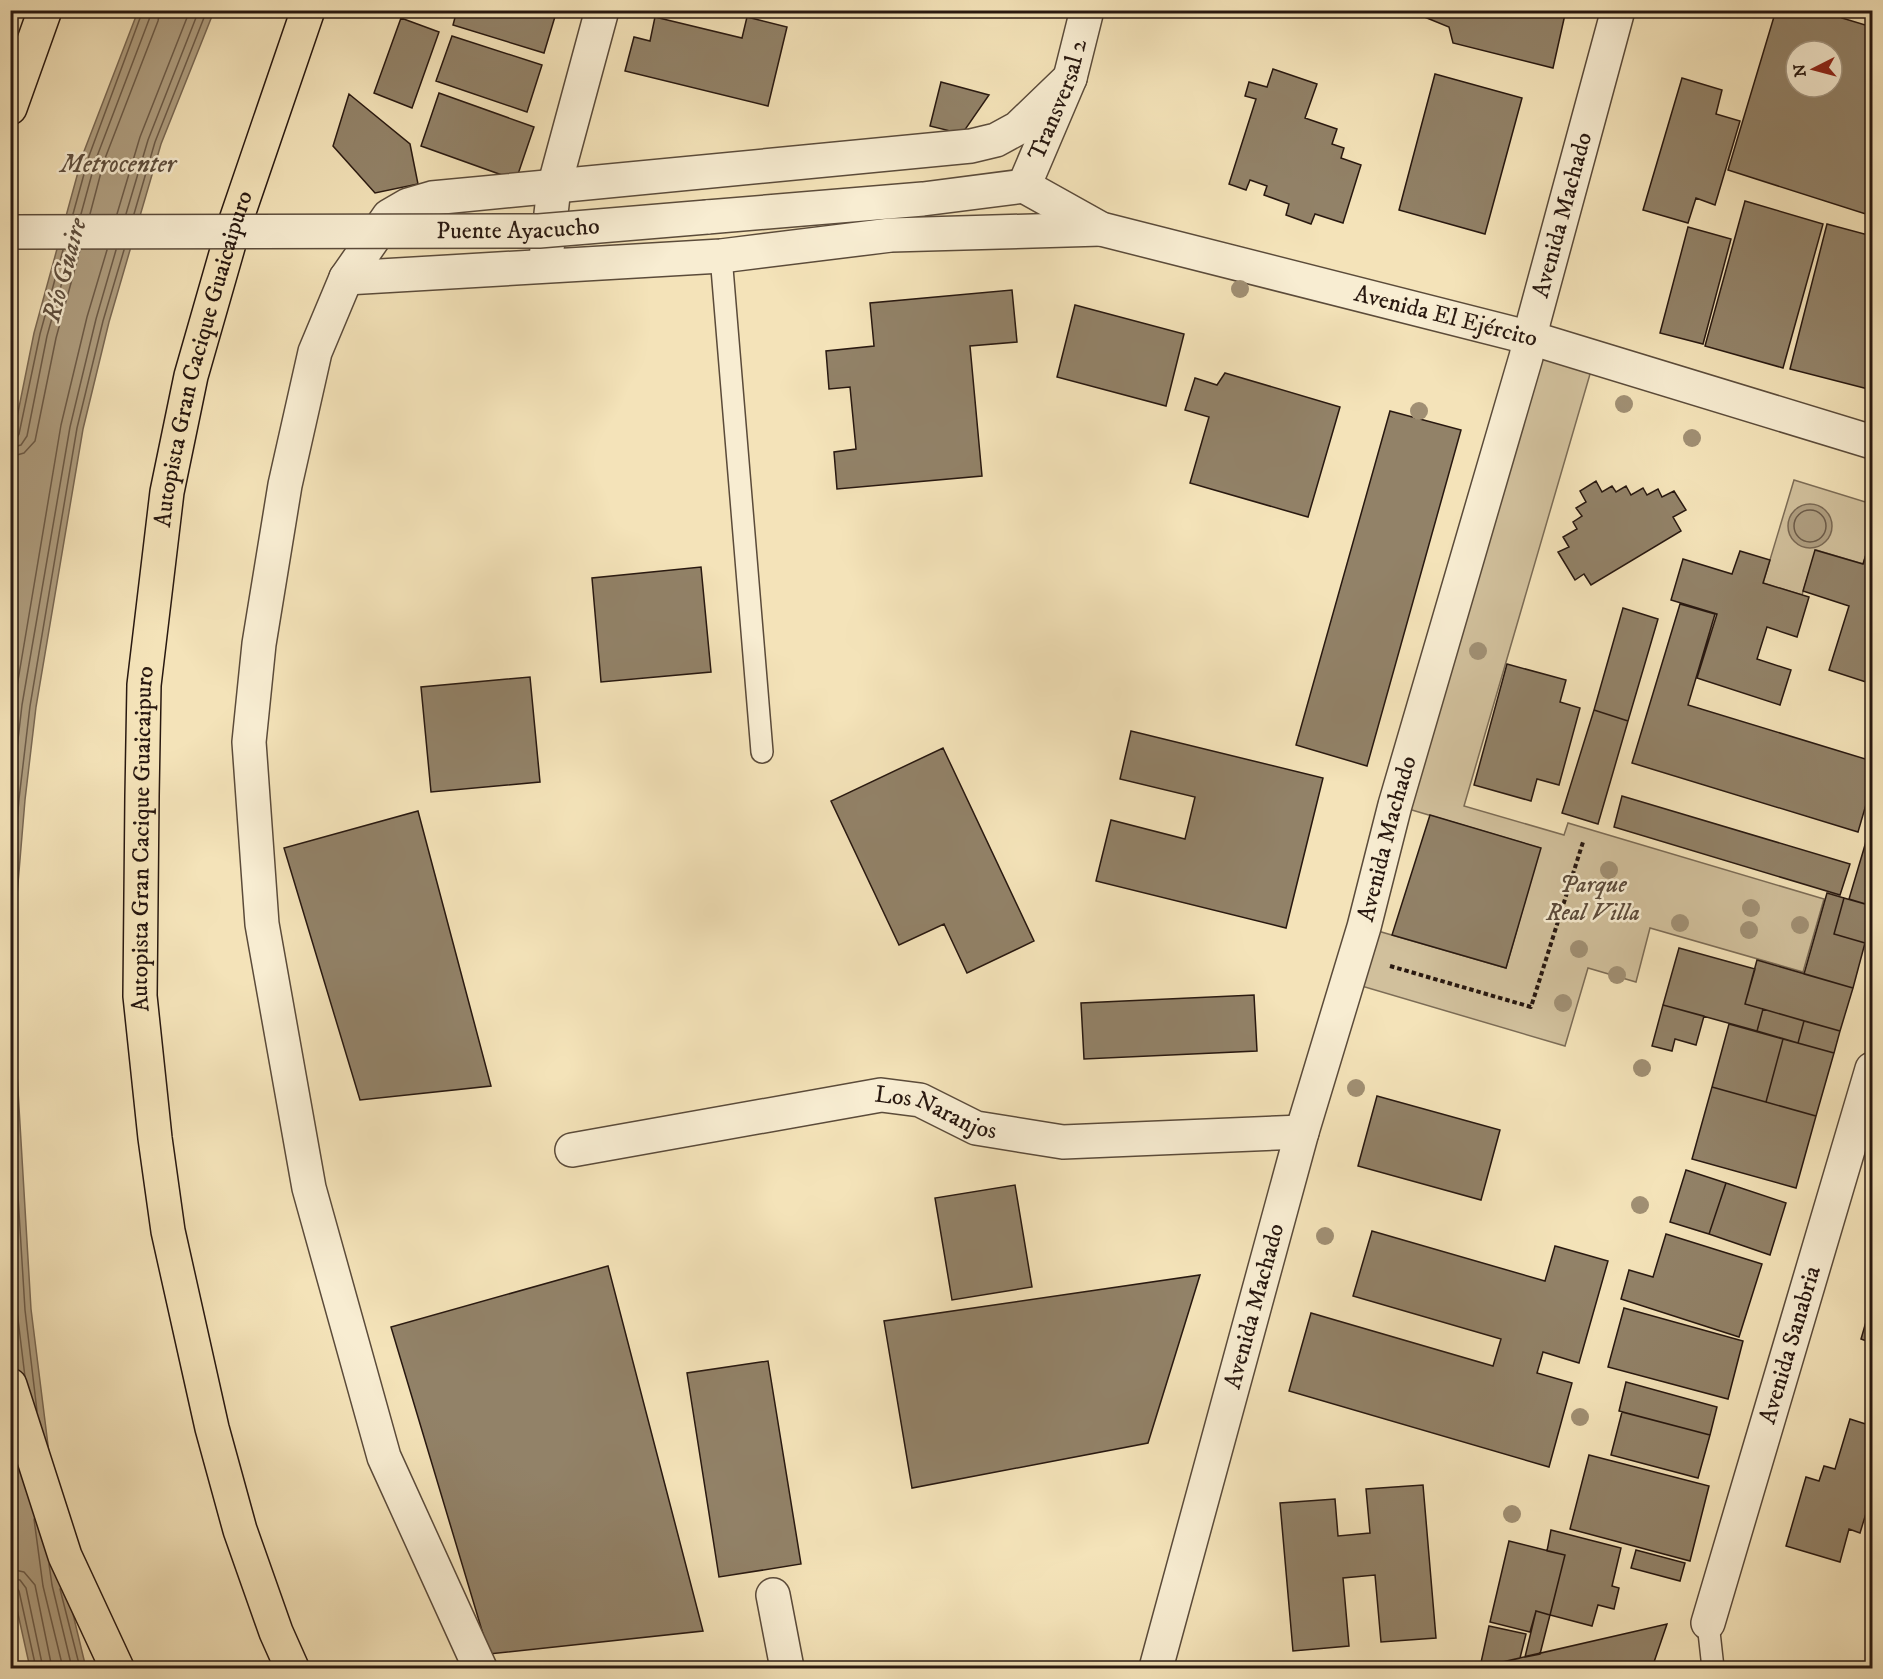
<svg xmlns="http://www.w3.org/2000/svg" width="1883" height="1679" viewBox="0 0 1883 1679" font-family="'IM FELL DW Pica',serif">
	<rect width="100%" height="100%" fill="#f4e3b9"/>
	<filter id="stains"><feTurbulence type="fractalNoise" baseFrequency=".00333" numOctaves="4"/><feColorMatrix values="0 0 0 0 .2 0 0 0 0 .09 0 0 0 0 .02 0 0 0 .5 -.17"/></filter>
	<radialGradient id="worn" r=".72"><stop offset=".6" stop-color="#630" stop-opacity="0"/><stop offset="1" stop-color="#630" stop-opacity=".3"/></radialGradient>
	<path fill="#d1c09c" stroke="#7c6c56" stroke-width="1.5" d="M1526 357H1595L1464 806 1564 835 1568 823 1824 899 1803 972 1650 928 1636 982 1588 968 1565 1046 1348 982 1364 927 1506 968 1540 848 1395 805Z
		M1794 480 1872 504V535L1863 564 1816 550 1802 595 1763 583Z"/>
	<path fill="#af9e80" stroke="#796853" stroke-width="1.5" d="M138 11H214L161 144 109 322 83 429 36 707 25 800 15 919 16 1057 31 1309 65 1581 86 1668H30L10 1578 11 447 34 333 83 154Z
		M1788 526a22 22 0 1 1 44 0a22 22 0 1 1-44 0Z"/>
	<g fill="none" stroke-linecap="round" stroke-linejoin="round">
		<path stroke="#6c5b48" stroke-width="1.5" d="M73 214 89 156 143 10
			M81 214 96 159 150 17 151 10
			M90 214 104 161 158 21 160 10
			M117 214 140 137 190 10
			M126 214 148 140 199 10
			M134 214 155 142 207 10
			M10 440 16 439 19 434 40 334 63 250
			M10 448 21 445 27 436 47 336 71 250
			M10 457 24 453 35 441 56 338 80 250
			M1794 526a16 16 0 1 1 32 0a16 16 0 1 1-32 0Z
			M10 728 61 425 87 317 107 250
			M10 808 22 705 70 427 96 319 116 250
			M10 903 19 799 30 706 77 428 103 321 124 250
			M10 1066 25 1310 37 1411
			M10 1196 17 1311 25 1377
			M34 1519 43 1586 63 1668
			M49 1564 52 1585 72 1668
			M10 1569 24 1572 35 1585 52 1668
			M10 1578 20 1580 26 1588 43 1668
			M10 1586 16 1587 19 1591 36 1668
			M60 1589 80 1668"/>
	</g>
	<path fill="#928268" stroke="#281810" stroke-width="1.5" fill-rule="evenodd" d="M457 10H557L544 53 453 25Z
		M1424 10H1566L1553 68 1453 43 1449 27 1422 16Z
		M1776 10H1845L1842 18 1872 27V216L1728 170ZM1796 51H1832V87H1796Z
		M655 17 742 38 747 17 787 27 768 106 625 71 634 37 650 41Z
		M401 18 439 32 412 108 374 93Z
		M452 36 542 65 527 112 436 81Z
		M1273 69 1317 84 1305 118 1337 129 1332 144 1344 148 1341 158 1361 165 1343 223 1315 214 1311 224 1286 215 1289 204 1264 195 1267 186 1250 180 1246 190 1229 184 1256 99 1245 96 1249 82 1267 87Z
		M1435 74 1522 98 1485 234 1399 210Z
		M1682 78 1722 90 1716 114 1740 121 1715 205 1696 198 1688 223 1643 210Z
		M941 82 989 95 962 134 930 126Z
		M439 93 534 127 516 180 421 146Z
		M349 94 410 144 418 184 375 193 333 146Z
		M1745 201 1823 224 1783 368 1705 346Z
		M1827 224 1872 236V390L1790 369Z
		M1688 227 1731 239 1703 344 1660 333Z
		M1012 290 1017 342 970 346 982 476 837 489 834 452 856 449 850 387 829 389 826 351 874 346 870 303Z
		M1075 305 1184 334 1166 406 1057 377Z
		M1225 373 1340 407 1308 517 1190 483 1209 417 1185 410 1195 378 1217 385Z
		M1390 411 1461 430 1367 766 1296 745Z
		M1596 481 1602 492 1612 486 1616 492 1626 486 1631 495 1643 488 1647 495 1658 489 1662 497 1674 491 1686 510 1673 517 1681 531 1591 585 1584 574 1575 580 1558 552 1569 547 1563 537 1577 529 1573 522 1582 516 1576 508 1586 502 1580 491Z
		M1870 542 1872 543V684L1829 670 1849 606 1803 591 1815 550 1863 564Z
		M1740 551 1770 560 1763 583 1809 597 1797 637 1767 627 1757 659 1791 670 1780 705 1697 678 1717 614 1671 600 1683 559 1732 574Z
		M701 567 711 672 601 682 592 578Z
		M1680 604 1715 614 1688 705 1872 761V784L1858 832 1632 763Z
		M1623 608 1658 619 1628 721 1594 710Z
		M1507 664 1566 680 1560 702 1580 708 1559 785 1537 779 1531 801 1474 785Z
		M530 677 540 782 431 792 421 687Z
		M1594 710 1628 721 1598 824 1562 813Z
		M1131 731 1323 778 1286 928 1096 881 1111 820 1185 839 1195 797 1120 779Z
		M943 748 1034 941 967 973 944 924 899 945 831 801Z
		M1622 796 1850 864 1840 895 1614 827Z
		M418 811 491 1086 360 1100 284 848Z
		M1430 815 1541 848 1506 968 1392 935Z
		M1872 817V847L1865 845Z
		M1865 845 1872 847V906L1849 899Z
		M1827 893 1844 898 1834 934 1865 943 1853 988 1804 974Z
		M1844 898 1872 906V945L1834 934Z
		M1679 948 1755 969 1745 1004 1763 1009 1757 1031 1663 1005Z
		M1757 960 1853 988 1840 1031 1745 1004Z
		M1254 995 1257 1051 1084 1059 1081 1003Z
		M1663 1005 1704 1016 1696 1045 1675 1039 1672 1051 1652 1046Z
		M1763 1009 1804 1021 1798 1043 1757 1031Z
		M1804 1021 1840 1031 1834 1053 1798 1043Z
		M1729 1024 1783 1039 1766 1102 1712 1087Z
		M1783 1039 1834 1053 1816 1116 1766 1102Z
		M1712 1087 1816 1116 1796 1188 1692 1159Z
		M1377 1096 1500 1130 1481 1200 1358 1166Z
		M1686 1170 1726 1183 1709 1234 1670 1222Z
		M1726 1183 1786 1203 1770 1255 1709 1234Z
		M1015 1185 1032 1287 952 1300 935 1198Z
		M1372 1231 1545 1281 1555 1246 1608 1261 1579 1363 1543 1352 1537 1373 1572 1383 1549 1467 1289 1391 1311 1313 1493 1366 1501 1339 1353 1296Z
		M1666 1234 1762 1264 1739 1337 1621 1299 1629 1270 1653 1277Z
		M608 1266 703 1631 489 1654 391 1327Z
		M1200 1275 1148 1443 912 1488 884 1321Z
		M1624 1308 1743 1341 1728 1399 1608 1367Z
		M1870 1308 1872 1309V1343L1861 1339Z
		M768 1361 801 1564 719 1577 687 1373Z
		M1626 1382 1717 1407 1710 1435 1619 1411Z
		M1622 1412 1710 1435 1698 1478 1611 1455Z
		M1850 1419 1872 1426V1497H1871L1860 1533 1849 1529 1840 1562 1786 1546 1806 1477 1819 1481 1824 1466 1835 1469Z
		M1589 1455 1709 1486 1690 1561 1570 1529Z
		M1423 1485 1436 1638 1381 1642 1375 1575 1343 1578 1349 1646 1293 1651 1280 1503 1335 1499 1338 1536 1370 1533 1366 1489Z
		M1551 1530 1621 1548 1612 1586 1619 1588 1614 1609 1598 1605 1592 1626 1550 1615 1565 1555 1547 1551Z
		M1509 1541 1565 1555 1550 1615 1536 1611 1530 1632 1490 1622Z
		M1636 1550 1685 1563 1680 1581 1631 1568Z
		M1536 1611 1550 1615 1540 1654 1525 1657Z
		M1667 1624 1652 1668H1480V1667Z
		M1489 1626 1526 1634 1520 1658 1480 1667Z"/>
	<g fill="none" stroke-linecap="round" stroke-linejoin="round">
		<defs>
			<path id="service" d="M721 256 762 752
				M1708 1623 1713 1668"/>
			<g id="minor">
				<path d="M546 258 554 187 602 10"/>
				<path d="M346 278 721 256 891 235 1101 229"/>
				<path id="s1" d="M572 1150 881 1095 920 1100 976 1128 1063 1142 1302 1132"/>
				<path d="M773 1595 787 1668"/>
				<path id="s2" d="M1708 1623 1872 1069"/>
				<path d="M480 1668 384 1457 309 1188 262 924 249 742 259 644 285 485 315 352 346 278 389 216 408 205 432 198 971 146 996 140 1018 128 1070 78"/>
				<path id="s3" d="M1156 1668 1302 1132 1364 927 1395 805 1526 357 1534 320 1618 10"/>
			</g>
			<g id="tertiary">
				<path id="s4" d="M1024 186 1101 229 1531 338 1872 442"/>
				<path id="s5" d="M1024 186 1070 78 1087 10"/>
				<path d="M707 217 923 199 1024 186"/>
			</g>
			<g id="motorway">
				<path d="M10 108 45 10"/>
				<path d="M10 1385 65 1556 117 1668"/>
				<path id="s6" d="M292 1668 276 1632 240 1530 212 1428 168 1231 155 1138 140 996 142 796 144 685 167 492 191 376 234 226 308 10"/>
			</g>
		</defs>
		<use href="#service" stroke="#5b4b3a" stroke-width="24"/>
		<use href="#minor" stroke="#5b4b3a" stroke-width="36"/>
		<use href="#tertiary" stroke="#5b4b3a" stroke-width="36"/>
		<use href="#motorway" stroke="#281810" stroke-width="36"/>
		<path stroke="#281810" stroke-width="4" stroke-dasharray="4.5 3" stroke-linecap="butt" d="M1390 966 1531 1007 1583 842"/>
		<use href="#service" stroke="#f8edd2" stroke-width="21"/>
		<use href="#minor" stroke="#f8edd2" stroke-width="33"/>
		<use href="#tertiary" stroke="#f8edd2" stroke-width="33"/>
		<use href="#motorway" stroke="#f4e3b9" stroke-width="33"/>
		<defs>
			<g id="tertiary-bridge">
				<path id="s7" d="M10 232 539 231 707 217"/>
			</g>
		</defs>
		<use href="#tertiary-bridge" stroke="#5b4b3a" stroke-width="36" stroke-linecap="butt"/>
		<use href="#tertiary-bridge" stroke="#f8edd2" stroke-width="33"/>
	</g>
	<g fill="#a08f73">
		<circle cx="1240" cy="289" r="9"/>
		<circle cx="1624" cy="404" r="9"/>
		<circle cx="1419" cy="411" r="9"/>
		<circle cx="1692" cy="438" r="9"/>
		<circle cx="1478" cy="651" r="9"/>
		<circle cx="1609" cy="870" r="9"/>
		<circle cx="1751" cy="908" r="9"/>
		<circle cx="1626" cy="912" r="9"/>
		<circle cx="1680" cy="923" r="9"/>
		<circle cx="1800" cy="925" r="9"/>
		<circle cx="1749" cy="930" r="9"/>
		<circle cx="1579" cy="949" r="9"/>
		<circle cx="1617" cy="975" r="9"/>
		<circle cx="1563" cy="1003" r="9"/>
		<circle cx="1642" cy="1068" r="9"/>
		<circle cx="1356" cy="1088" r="9"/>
		<circle cx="1640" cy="1205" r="9"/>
		<circle cx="1325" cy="1236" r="9"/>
		<circle cx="1580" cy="1417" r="9"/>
		<circle cx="1512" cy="1514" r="9"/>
	</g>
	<g text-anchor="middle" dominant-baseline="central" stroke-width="5" stroke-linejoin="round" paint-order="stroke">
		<g font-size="24" fill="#281810" stroke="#f8edd2">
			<text stroke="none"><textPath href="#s5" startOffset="93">Transversal 2</textPath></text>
			<text stroke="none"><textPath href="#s3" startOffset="1509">Avenida Machado</textPath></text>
			<text stroke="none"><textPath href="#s7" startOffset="508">Puente Ayacucho</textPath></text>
			<text stroke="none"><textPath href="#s4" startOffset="444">Avenida El Ejército</textPath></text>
			<text stroke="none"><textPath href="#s6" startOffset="1335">Autopista Gran Cacique Guaicaipuro</textPath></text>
			<text stroke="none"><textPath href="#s6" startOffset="849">Autopista Gran Cacique Guaicaipuro</textPath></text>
			<text stroke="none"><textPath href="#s3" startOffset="861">Avenida Machado</textPath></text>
			<text stroke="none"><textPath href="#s1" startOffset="372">Los Naranjos</textPath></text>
			<text stroke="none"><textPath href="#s3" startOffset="375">Avenida Machado</textPath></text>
			<text stroke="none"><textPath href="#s2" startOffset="290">Avenida Sanabria</textPath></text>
		</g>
		<g font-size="24" font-style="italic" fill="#5b4a3a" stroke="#f8edd2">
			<text x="1593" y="885">Parque<tspan x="1593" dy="28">Real Villa</tspan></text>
		</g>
		<g font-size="26" font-style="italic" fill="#5e4e3d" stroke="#f8edd2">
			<text x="118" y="164">Metrocenter</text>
			<text transform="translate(65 270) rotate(-75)">Río Guaire</text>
		</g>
	</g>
	<rect width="1883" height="1679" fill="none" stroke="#f4e3b9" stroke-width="36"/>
	<rect x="12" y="12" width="1859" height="1655" fill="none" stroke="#281810" stroke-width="3"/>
	<rect x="18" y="18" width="1847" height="1643" fill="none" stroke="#281810" stroke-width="1.5"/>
	<g transform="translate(1814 69) rotate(264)"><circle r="28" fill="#f8edd2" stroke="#a59884" stroke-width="1.5"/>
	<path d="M0-4.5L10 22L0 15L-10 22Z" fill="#8f2418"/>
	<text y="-9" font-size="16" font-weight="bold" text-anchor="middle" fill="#281810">N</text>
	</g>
	<rect width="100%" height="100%" filter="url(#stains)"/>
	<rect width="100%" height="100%" fill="url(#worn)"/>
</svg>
